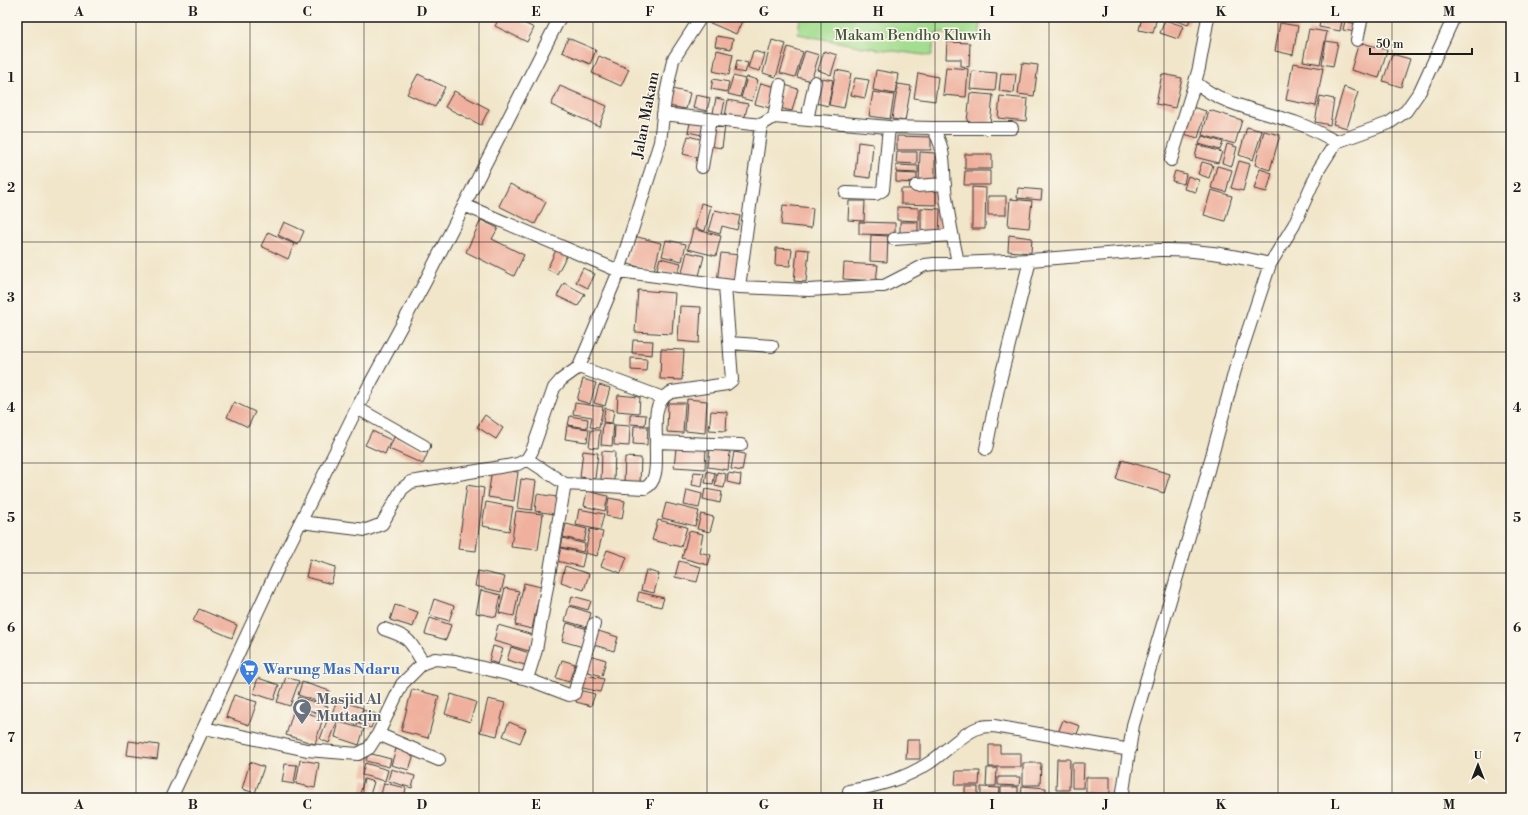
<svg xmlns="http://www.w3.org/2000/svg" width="1528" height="815" viewBox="0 0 1528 815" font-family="'Libre Bodoni',serif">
	<rect width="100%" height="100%" fill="#fbf7ec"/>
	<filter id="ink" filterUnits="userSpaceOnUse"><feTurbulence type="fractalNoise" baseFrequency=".025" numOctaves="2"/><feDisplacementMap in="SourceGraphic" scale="8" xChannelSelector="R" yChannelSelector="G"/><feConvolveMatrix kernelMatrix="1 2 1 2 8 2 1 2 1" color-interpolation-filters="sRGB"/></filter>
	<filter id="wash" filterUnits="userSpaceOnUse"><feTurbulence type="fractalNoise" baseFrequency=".012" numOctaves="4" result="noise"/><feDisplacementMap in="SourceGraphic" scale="16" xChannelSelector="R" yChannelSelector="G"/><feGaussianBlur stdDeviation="0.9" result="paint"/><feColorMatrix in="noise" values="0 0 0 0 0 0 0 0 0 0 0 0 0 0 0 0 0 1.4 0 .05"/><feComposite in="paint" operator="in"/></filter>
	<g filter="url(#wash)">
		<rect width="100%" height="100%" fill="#f1e6ca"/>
		<path fill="#a3dd8f" stroke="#607c56" d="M800 17H980V36L935 33 932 56 863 47 798 34Z"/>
		<g id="blocks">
			<path fill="#efb19e" d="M500 17H512L534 28 527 42 495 26Z
				M711 17H744L736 34 708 22Z
				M1142 17H1157L1153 33 1139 30Z
				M1166 17H1191L1188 25Z
				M1321 17 1342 21 1340 31 1319 27Z
				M1434 17H1447L1445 21Z
				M1165 20 1183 26 1178 39 1160 33Z
				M1345 21 1357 24 1356 32 1343 30Z
				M1280 23 1298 26 1293 55 1275 51Z
				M1309 29 1327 32 1320 64 1303 61Z
				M717 36 733 39 731 49 715 46Z
				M568 38 596 50 590 64 562 52Z
				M772 40 786 44 776 77 763 73Z
				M1326 41 1338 43 1333 66 1322 64Z
				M947 42 970 43 969 67 961 66V59H946Z
				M1359 42 1387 50 1379 78 1351 70Z
				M788 47 803 52 795 77 780 73Z
				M717 50 733 54 729 75 713 71Z
				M753 51 765 54 760 71 748 68Z
				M805 51 819 55 811 81 797 77Z
				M824 51 837 55 831 75 818 70Z
				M1392 54 1410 59 1401 87 1383 81Z
				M599 56 629 69 621 86 592 73Z
				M737 60 748 63 745 73 735 71Z
				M1022 63 1038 65 1034 96 1018 94Z
				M1293 63 1323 68 1316 106 1286 100Z
				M946 67 968 69 966 97 943 95Z
				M836 70 851 73 844 108 829 105Z
				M876 70 898 74 895 94 873 90Z
				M972 71 997 73 995 91 970 89Z
				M918 73 938 77 935 101 914 98Z
				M1001 73 1016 74 1014 93 999 91Z
				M418 74 445 87 435 107 407 94Z
				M1162 74 1182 78 1175 108 1156 104Z
				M733 76 745 79 740 97 728 94Z
				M747 77 758 80 752 101 741 98Z
				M822 78 833 80 828 106 816 103Z
				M855 78 869 80 865 98 851 95Z
				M713 79 729 82 727 92 711 89Z
				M761 83 776 87 770 108 755 104Z
				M898 84 911 86 905 121 892 119Z
				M785 85 798 89 792 111 779 108Z
				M560 86 607 106 599 126 551 105Z
				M1344 87 1358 92 1347 128 1333 124Z
				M672 89 690 93 686 109 668 106Z
				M454 91 489 109 481 125 445 107Z
				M873 92 894 95 890 119 869 116Z
				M970 93 993 95 990 125 967 122Z
				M696 95 710 98 707 111 693 108Z
				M1000 96 1028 99 1026 121 998 118Z
				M1320 96 1334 99 1330 125 1315 122Z
				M716 98 725 100 722 115 713 113Z
				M728 100 748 104 744 120 725 116Z
				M1192 107 1206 111 1198 138 1184 134Z
				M1209 110 1242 120 1235 144 1202 135Z
				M691 119 705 122 702 135 688 132Z
				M712 125 725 126 722 148 709 146Z
				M1247 127 1262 131 1253 160 1239 155Z
				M1264 131 1280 135 1270 170 1255 165Z
				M688 136 704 140 699 158 683 154Z
				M897 136 931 137V150H897Z
				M1202 136 1223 142 1220 150 1199 144Z
				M858 142 873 144 870 178 855 176Z
				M1227 144 1237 147 1232 166 1222 163Z
				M1198 145 1222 152 1218 163 1195 157Z
				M897 152H917V164L896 163Z
				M920 152 935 153V184H919Z
				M965 154H992V169H965Z
				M1239 161 1250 164 1243 191 1231 188Z
				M1202 162 1213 165 1209 178 1198 174Z
				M896 165 918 166V173L896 172Z
				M1217 166 1232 170 1226 192 1211 188Z
				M1260 169 1272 173 1267 192 1254 189Z
				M965 171H990V185H964Z
				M1175 171 1186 174 1184 184 1172 181Z
				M896 173 917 174V183L896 182Z
				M1188 176 1199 180 1196 192 1184 189Z
				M510 184 546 202 535 224 499 206Z
				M972 187 986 188 985 229H972Z
				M1018 188 1042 190 1041 200 1017 198Z
				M901 189H936V205L901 204Z
				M1211 190 1232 196 1225 221 1204 215Z
				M988 196H1006V215H988Z
				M1010 199 1032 201 1029 228 1008 226Z
				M849 201H865L864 221 848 220Z
				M701 203 711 206 705 231 695 228Z
				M783 205 813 208 811 228 781 225Z
				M897 207 919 208V221L897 220Z
				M921 208 940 209 939 234H921Z
				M715 210 740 216 737 230 722 226 720 234 709 231Z
				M481 220 498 228 492 239 524 255 514 276 466 252Z
				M284 222 304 231 298 245 278 235Z
				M859 222 895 223V235L859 234Z
				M900 222H918V233H900Z
				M693 229 721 236 716 256 688 249Z
				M268 232 294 244 288 259 261 246Z
				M871 235 888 236 887 262 870 261Z
				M1009 235 1032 238 1031 253 1008 251Z
				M634 236 661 243 654 271 628 264Z
				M666 240 686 244 682 261 662 256Z
				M776 248 792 249 790 266 775 265Z
				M797 249 809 250 806 282 794 281Z
				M556 250 567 255 557 274 547 269Z
				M687 252 704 256 698 280 681 276Z
				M721 253 739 255 735 285 717 281Z
				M660 258 681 263 678 274 657 269Z
				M844 263 878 265 876 281 843 279Z
				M583 268 595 274 588 288 576 282Z
				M564 283 585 294 578 306 557 296Z
				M638 290 675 293 672 334 635 332Z
				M680 306 701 307 699 343 678 341Z
				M633 340 653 341 652 355 632 353Z
				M661 349 684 350 682 380 660 379Z
				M631 358 647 359 646 371 631 370Z
				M583 379 596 383 590 404 577 400Z
				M599 385 610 388 605 406 594 403Z
				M618 395 640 397 639 413 617 411Z
				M687 399 707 401 705 433 685 431Z
				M234 402 255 412 248 427 227 417Z
				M575 403 603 407 599 428 590 427 592 417 573 414Z
				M668 403H685L683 433 667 432Z
				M605 408 614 410 612 423 603 422Z
				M711 411 727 412 726 431 709 430Z
				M630 414 646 415 645 425 630 424Z
				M485 415 503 428 496 439 477 427Z
				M570 416 588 419 587 428 568 425Z
				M603 423 614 424 612 446 601 445Z
				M615 425 630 426 629 446 614 445Z
				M567 426 589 429 587 442 565 439Z
				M634 426H648L647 445 633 444Z
				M591 430H600L598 448 589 447Z
				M372 431 391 440 385 454 365 445Z
				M394 437 428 452 423 464 389 449Z
				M676 448 706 449 705 469 674 467Z
				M710 449 730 452 728 470 708 467Z
				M583 451 598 453 595 479 580 477Z
				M602 451 615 452 614 481H601Z
				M734 452 745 454 742 471 731 469Z
				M625 457 641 458 640 483H624Z
				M1122 460 1170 474 1164 493 1116 479Z
				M492 469 518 472 514 501 488 497Z
				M707 471 715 473 713 484 705 483Z
				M694 472 704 473 702 487 692 485Z
				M717 472 726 474 724 488 715 486Z
				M728 473 741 475 740 485 727 482Z
				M521 479 536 481 532 510 517 508Z
				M467 485 484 488 476 551 458 549Z
				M705 489 722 492 720 503 703 499Z
				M687 490 702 494 699 508 684 505Z
				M587 491 608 496 605 511 584 506Z
				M537 494 557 497 554 514 535 511Z
				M609 498 625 501 622 519 606 516Z
				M486 502 513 507 509 531 482 526Z
				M666 503 699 511 695 526 662 518Z
				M579 509 604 514 600 530 576 525Z
				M516 511 543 514 538 550 511 547Z
				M701 514 714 517 710 532 697 529Z
				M658 520 687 527 681 547 652 540Z
				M566 524 587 529 584 542 563 537Z
				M590 529 603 532 597 556 585 553Z
				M689 531 703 534 699 552 711 555 708 565 682 558Z
				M563 538 585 544 583 552 561 547Z
				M561 548 585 554 582 567 557 561Z
				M607 550 627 557 621 573 601 566Z
				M310 559 336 567 331 584 306 577Z
				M679 561 701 567 697 582 675 577Z
				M565 566 589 574 584 590 561 582Z
				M646 570 659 574 654 593 641 590Z
				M478 571 505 577 501 592 475 586Z
				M524 583 541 587 532 629 515 625Z
				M505 588 519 591 514 616 499 613Z
				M481 590 501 595 496 617 476 613Z
				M639 592 664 598 661 607 637 601Z
				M572 596 591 601 588 610 570 605Z
				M434 599 454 606 449 621 429 615Z
				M395 605 418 612 413 627 390 620Z
				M569 606 591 613 587 627 565 621Z
				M199 609 237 625 232 638 193 621Z
				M430 618 451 625 446 640 425 634Z
				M567 623 588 629 583 647 562 641Z
				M498 625 533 635 529 651 494 641Z
				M595 630 618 637 614 651 591 644Z
				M493 646 503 649 498 664 489 661Z
				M511 647 529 653 525 665 507 660Z
				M590 655 606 660 602 676 585 671Z
				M562 660 575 664 569 682 556 678Z
				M582 674 604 679 600 692 579 687Z
				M286 677 299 681 290 706 277 702Z
				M258 678 279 685 274 700 253 693Z
				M302 682 330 691 326 704 298 695Z
				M412 689 439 696 428 738 401 731Z
				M579 690 595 694 591 706 576 702Z
				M451 694 476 702 470 722 445 714Z
				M234 695 257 702 249 725 226 717Z
				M298 697 328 706 325 715 295 706Z
				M488 699 505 703 497 736 480 732Z
				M337 700 363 708 357 725 331 716Z
				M294 709 323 718 315 744 286 735Z
				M363 710 376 714 371 728 359 724Z
				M328 718 337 722 329 743 320 739Z
				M1063 720 1080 726 1075 739 1058 733Z
				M339 722 364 729 359 745 335 737Z
				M509 722 526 729 520 743 503 736Z
				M907 740H920V759H906Z
				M129 741 159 745 157 759 127 755Z
				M989 745H1000V753H1021V767H989Z
				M396 749 414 754 409 770 391 765Z
				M368 753 391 759 389 767 366 761Z
				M1057 759H1070L1069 790H1056Z
				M300 760 319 763 315 788 296 784Z
				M250 762 264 767 255 793 242 789Z
				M365 763 388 770 385 781 362 775Z
				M1023 763H1041L1040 785H1023Z
				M1072 763H1084L1083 788H1072Z
				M285 764 297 765 294 784 282 782Z
				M987 768H997L996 786H986Z
				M391 769 415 776 412 788 388 781Z
				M956 771H980L979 785H955Z
				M998 777H1020L1019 786 998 785Z
				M1086 777H1110V794L1086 793Z
				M364 779 374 782 369 798H359Z
				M384 783 406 788 404 798H380Z
				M1022 786 1046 788 1045 798H1021Z
				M965 787H978V797H965Z
				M981 787 1000 788 999 798H981Z
				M1001 787H1018V798H1001Z"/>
		</g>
	</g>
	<g filter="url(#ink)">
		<use href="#blocks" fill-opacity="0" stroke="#3c3a36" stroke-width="1"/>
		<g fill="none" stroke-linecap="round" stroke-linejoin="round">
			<defs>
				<path id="street" d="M1208 17 1199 68 1195 82C1223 106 1263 111 1297 123 1311 128 1324 135 1336 142
					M1357 40 1362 17
					M663 114 761 125
					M774 117 780 85
					M807 120 815 82
					M932 128H1012
					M1171 160 1195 82
					M702 167 710 119
					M916 186 945 184
					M846 193 876 194 883 190 889 127
					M464 205 619 271 739 287 809 290 877 286H884L925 265 934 264 1030 260 1158 250C1199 249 1231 255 1270 264
					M894 239 952 235
					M739 287 761 125 774 117 889 127 932 128C948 150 942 172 946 197 949 219 953 240 958 262
					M729 343 772 346
					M579 367 663 398
					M357 408 424 446
					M656 442C656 423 652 400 672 392L727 384 732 380 725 286
					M986 449 998 389 1030 260
					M527 459 532 451 554 388 561 380 579 367 619 271 660 142 665 99 673 60 701 17
					M301 522 366 530 382 524 402 489 411 482 518 464 527 459 565 484
					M384 629C411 638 409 640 423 663
					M527 679 569 695 574 694 594 624
					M204 728 307 750 358 754 369 748 378 734 402 684 423 663 435 659 455 661 527 679 536 650 565 484 645 488C660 481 655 456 656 442L741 445
					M378 734 439 760
					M849 791C877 786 905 779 929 763 943 754 966 730 981 727 985 726 990 726 994 726L1130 750
					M171 798 283 557 357 408 424 284 560 17
					M1122 798 1133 725 1203 489 1235 370 1270 264 1294 225 1319 169 1336 142 1389 123 1406 111 1420 91 1454 17"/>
			</defs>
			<use href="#street" stroke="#3c3a36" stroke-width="14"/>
			<use href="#street" stroke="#fff" stroke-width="12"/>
		</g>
	</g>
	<path fill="none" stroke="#1c1c1c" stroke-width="1" stroke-opacity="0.55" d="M136 17V798M250 17V798M364 17V798M479 17V798M593 17V798M707 17V798M821 17V798M935 17V798M1049 17V798M1164 17V798M1278 17V798M1392 17V798M17 132H1511M17 242H1511M17 352H1511M17 463H1511M17 573H1511M17 683H1511"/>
	<defs>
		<symbol id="supermarket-pin" viewBox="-11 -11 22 30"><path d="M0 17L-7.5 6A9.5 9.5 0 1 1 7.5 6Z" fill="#3f7fe0" stroke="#fbf7ec"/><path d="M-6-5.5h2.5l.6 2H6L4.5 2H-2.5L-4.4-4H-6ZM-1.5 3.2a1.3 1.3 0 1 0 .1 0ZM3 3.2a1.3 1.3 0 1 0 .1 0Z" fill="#fff"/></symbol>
		<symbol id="mosque-pin" viewBox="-11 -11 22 30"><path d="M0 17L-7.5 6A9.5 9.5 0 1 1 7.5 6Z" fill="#6b7280" stroke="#fbf7ec"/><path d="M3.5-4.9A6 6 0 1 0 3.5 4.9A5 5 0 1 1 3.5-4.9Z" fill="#fff"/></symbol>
	</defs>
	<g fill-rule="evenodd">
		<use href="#supermarket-pin" x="238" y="658" width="22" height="30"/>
		<use href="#mosque-pin" x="291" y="697" width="22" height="30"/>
	</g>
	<g text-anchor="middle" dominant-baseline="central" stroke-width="3" stroke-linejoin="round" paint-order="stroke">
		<g font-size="15" fill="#44563e" stroke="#fbf7ec">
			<text x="913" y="35">Makam Bendho Kluwih</text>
		</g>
		<g font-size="15" fill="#1c1c1c" stroke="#fbf7ec">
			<text transform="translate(646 115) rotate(-79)">Jalan Makam</text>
		</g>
		<g font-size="15" font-weight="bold" fill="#366cbe" stroke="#fbf7ec" text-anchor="start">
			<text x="263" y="669">Warung Mas Ndaru</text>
		</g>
		<g font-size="15" font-weight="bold" fill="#5b616d" stroke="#fbf7ec" text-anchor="start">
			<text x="316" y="699">Masjid Al<tspan x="316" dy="17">Muttaqin</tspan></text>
		</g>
	</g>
	<rect width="1528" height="815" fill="none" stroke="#fbf7ec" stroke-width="44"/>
	<g transform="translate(1478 765)" stroke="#fbf7ec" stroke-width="3" paint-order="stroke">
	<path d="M0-3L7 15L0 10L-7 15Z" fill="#1c1c1c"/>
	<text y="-6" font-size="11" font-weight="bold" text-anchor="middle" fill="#1c1c1c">U</text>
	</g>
	<path d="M1370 48v6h102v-6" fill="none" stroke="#1c1c1c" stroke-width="2"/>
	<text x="1376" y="48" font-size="12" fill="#1c1c1c" stroke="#fbf7ec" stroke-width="3" paint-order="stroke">50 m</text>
	<rect x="22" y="22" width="1484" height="771" fill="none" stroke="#1c1c1c" stroke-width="1.5"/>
	<g font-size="13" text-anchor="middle" font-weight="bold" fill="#1c1c1c">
		<text x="79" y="16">A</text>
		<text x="193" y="16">B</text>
		<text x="307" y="16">C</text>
		<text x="422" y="16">D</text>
		<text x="536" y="16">E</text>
		<text x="650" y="16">F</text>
		<text x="764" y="16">G</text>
		<text x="878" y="16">H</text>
		<text x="992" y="16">I</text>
		<text x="1106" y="16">J</text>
		<text x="1221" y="16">K</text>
		<text x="1335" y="16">L</text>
		<text x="1449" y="16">M</text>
		<text x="11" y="82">1</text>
		<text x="1517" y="82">1</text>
		<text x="11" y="192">2</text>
		<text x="1517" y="192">2</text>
		<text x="11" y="302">3</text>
		<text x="1517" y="302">3</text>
		<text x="11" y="412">4</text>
		<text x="1517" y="412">4</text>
		<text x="11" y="522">5</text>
		<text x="1517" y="522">5</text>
		<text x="11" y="632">6</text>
		<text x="1517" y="632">6</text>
		<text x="11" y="742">7</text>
		<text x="1517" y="742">7</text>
		<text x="79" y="809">A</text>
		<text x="193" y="809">B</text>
		<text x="307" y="809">C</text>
		<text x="422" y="809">D</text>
		<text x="536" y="809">E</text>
		<text x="650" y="809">F</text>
		<text x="764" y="809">G</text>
		<text x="878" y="809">H</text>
		<text x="992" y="809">I</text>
		<text x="1106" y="809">J</text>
		<text x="1221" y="809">K</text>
		<text x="1335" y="809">L</text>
		<text x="1449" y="809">M</text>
	</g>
</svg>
